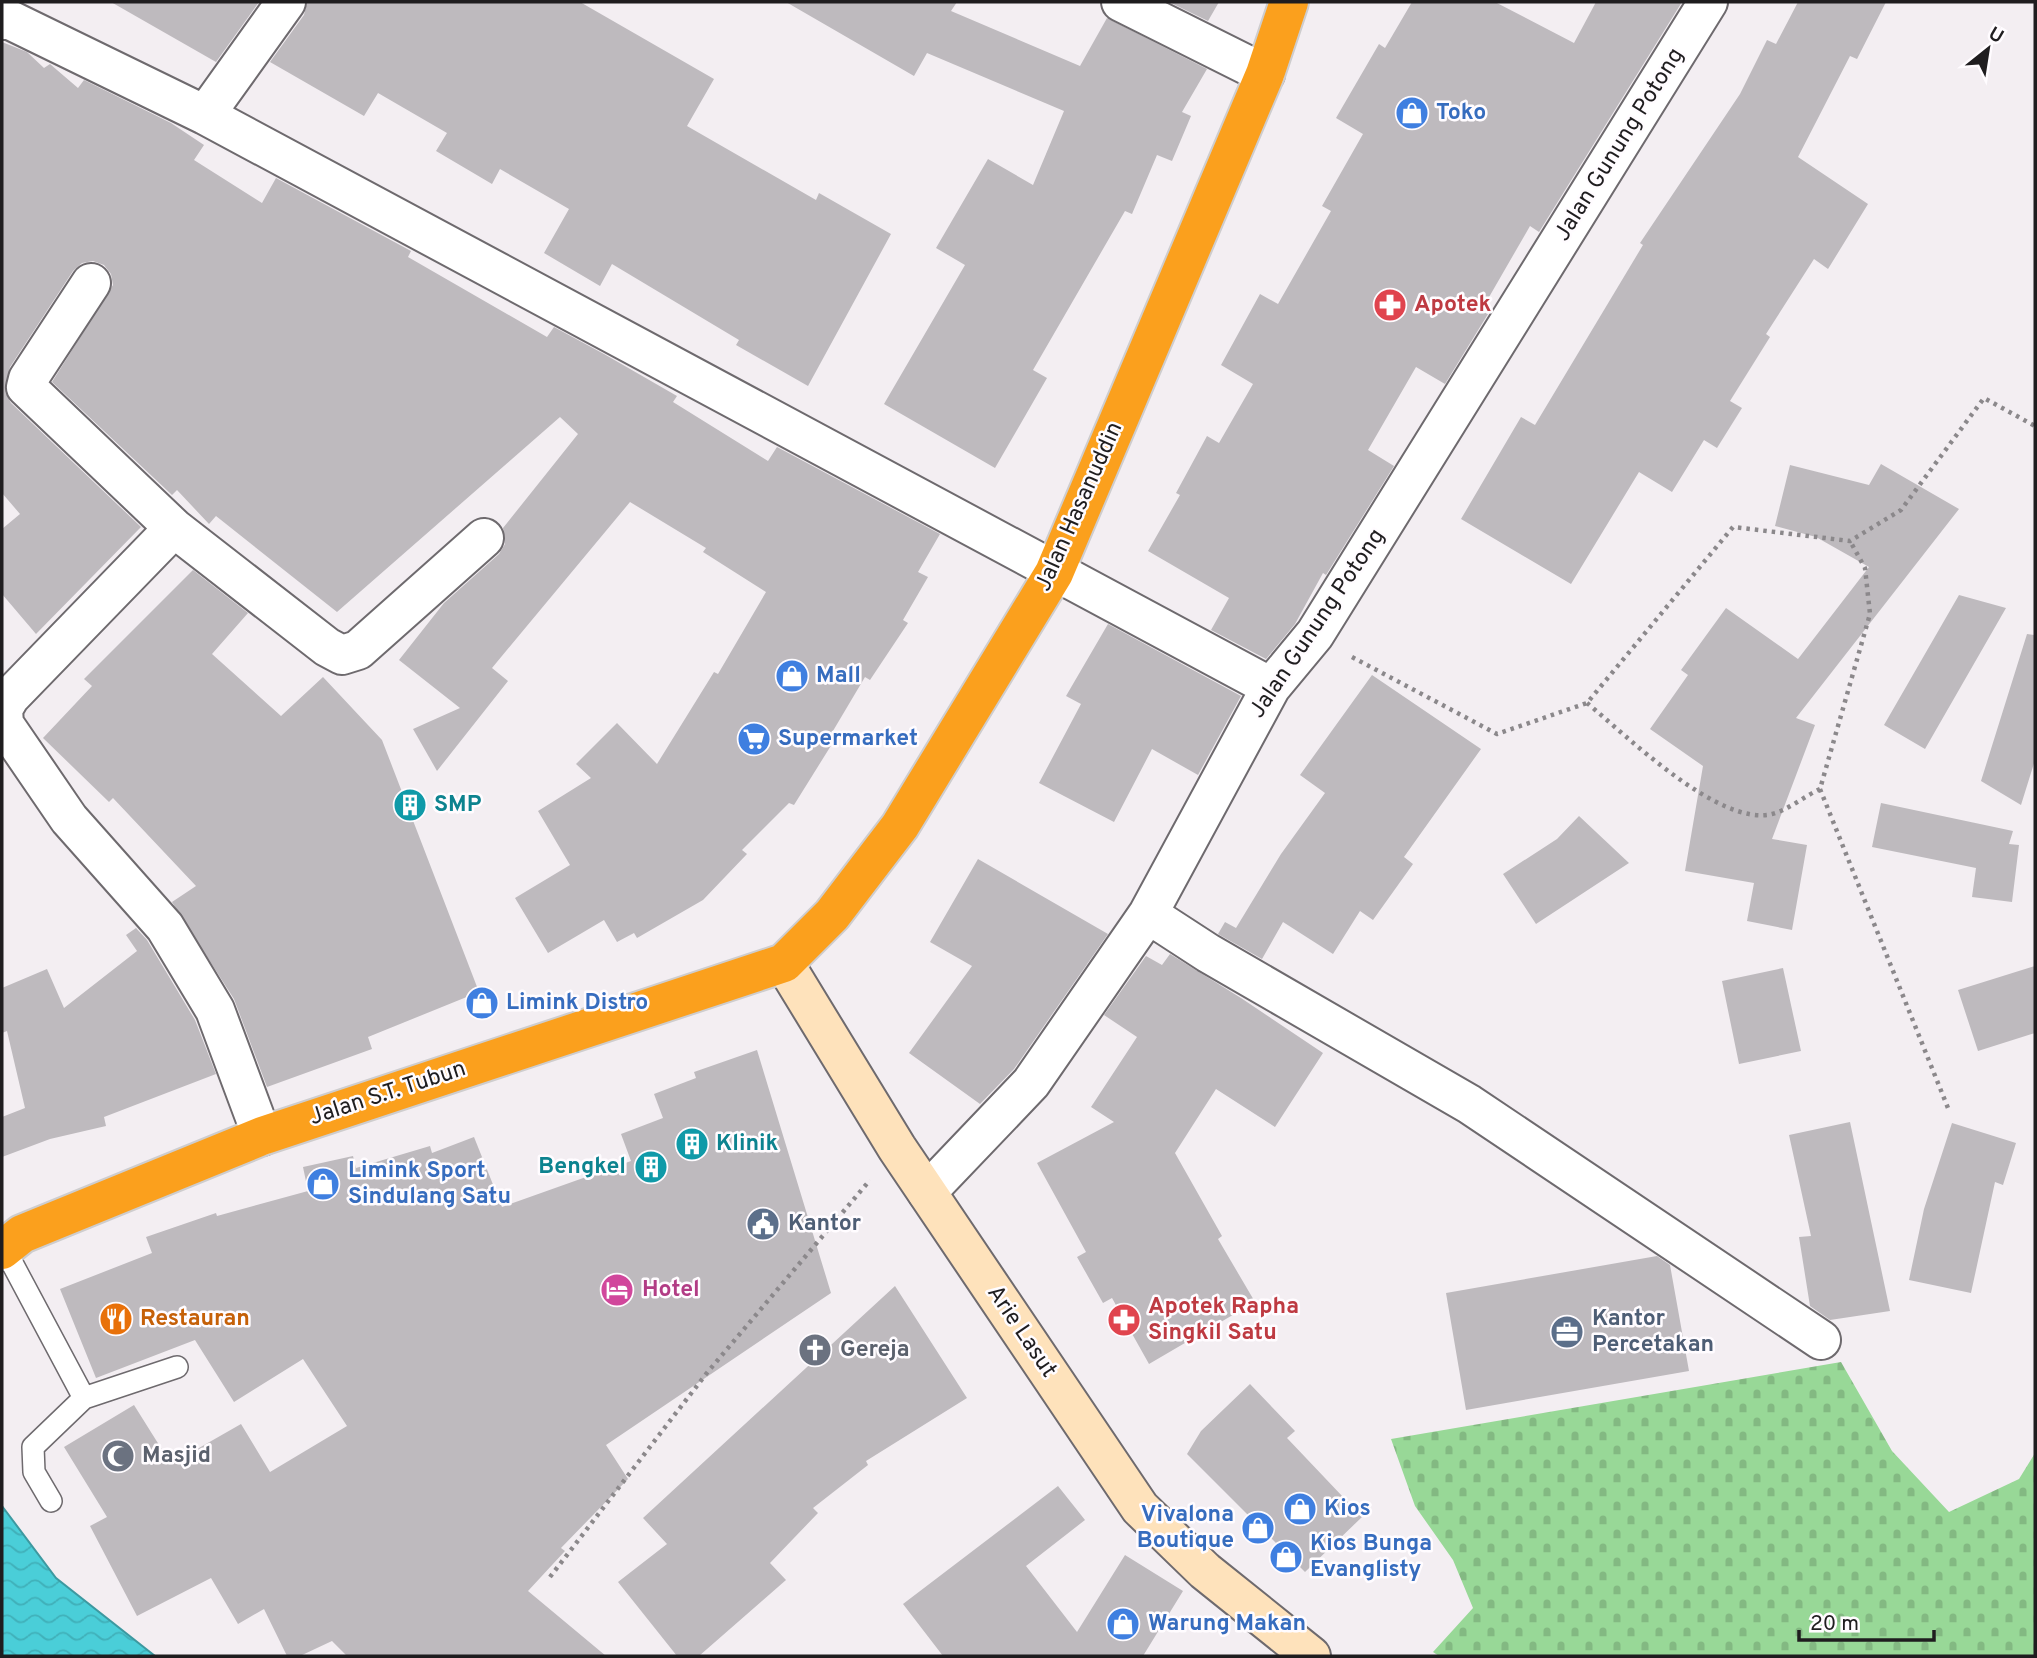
<svg xmlns="http://www.w3.org/2000/svg" width="2037" height="1658" viewBox="0 0 2037 1658" font-family="Overpass,sans-serif">
	<defs>
		<pattern id="cemetery-stones" width="16" height="16" patternUnits="userSpaceOnUse" patternTransform="scale(1.75)"><rect width="16" height="16" fill="#98d897"/><path d="M2 7V4a2 2 0 0 1 4 0v3zM10 15v-3a2 2 0 0 1 4 0v3z" fill="#83b982"/></pattern>
		<pattern id="water-waves" width="16" height="10" patternUnits="userSpaceOnUse" patternTransform="scale(1.75)"><rect width="16" height="10" fill="#4aced8"/><path d="M0 5q4-4 8 0t8 0" fill="none" stroke="#40b0b9"/></pattern>
	</defs>
	<rect width="100%" height="100%" fill="#f3eef2"/>
	<path fill="url(#cemetery-stones)" d="M1841 1362 1892 1451 1949 1512 2019 1479 2035 1453V1656H1439L1433 1652 1473 1608 1453 1560 1415 1506 1391 1439Z"/>
	<path fill="url(#water-waves)" stroke="#3d99a0" stroke-width="2" d="M2 1506 56 1578 155 1656H2Z"/>
	<path fill="#bebabe" d="M111 2H259L216 62Z
		M307 2H580L714 79 687 126 816 200 819 193 891 234 808 386 736 345 739 340 612 264 600 286 544 253 569 209 500 169 492 184 436 151 447 133 378 93 364 116 270 62 304 15Z
		M786 2H957L951 11 1080 66 1107 18 1207 69 1182 112 1191 116 1172 161 1157 155 1132 214 1125 211 1033 370 1047 378 995 468 884 404 965 265 936 248 988 159 1033 185 1064 111 927 53 914 76Z
		M1169 2H1219L1208 21Z
		M1412 2H1495L1574 43 1596 2H1682L1539 232 1530 226 1481 311 1488 314 1445 384 1416 367 1368 450 1394 466 1326 575 1323 573 1295 624 1266 659 1211 630 1229 598 1148 551 1180 495 1176 493 1207 436 1219 443 1253 384 1221 365 1260 294 1278 304 1331 211 1322 206 1363 134 1336 118 1379 44 1385 48Z
		M1798 2H1886L1857 59 1850 56 1798 157 1868 204 1828 269 1814 259 1766 334 1770 337 1730 401 1742 408 1717 448 1704 440 1672 492 1639 472 1571 584 1461 519 1521 417 1535 425 1643 245 1640 243 1740 94 1767 40 1776 44Z
		M2 42 27 52 44 68 50 64 78 88 84 80 171 123 204 145 194 160 262 203 276 178 411 251 408 257 547 337 554 327 604 354 677 396 673 402 768 461 777 447 940 534 918 572 928 577 903 620 908 623 870 680 865 677 827 741 832 744 794 805 789 803 742 850 747 854 703 900 637 938 634 933 617 942 604 920 548 953 515 898 570 865 538 811 591 778 576 764 617 723 657 764 714 672 718 674 766 592 703 552 706 548 630 502 492 668 508 681 437 771 413 729 460 708 399 660 444 603 499 554 505 544 503 528 578 434 560 417 337 612 216 516 209 524 177 490 172 495 52 382 113 285 111 274 104 265 93 261 82 263 73 271 10 367 5 392 11 403 141 527 36 634 2 594V529L20 514 2 493Z
		M1881 464 1959 509 1796 718 1815 725 1772 839 1807 845 1792 930 1747 921 1754 883 1685 871 1703 766 1650 729 1688 675 1681 670 1726 608 1798 659 1869 567 1816 537 1775 526 1790 465 1869 485Z
		M193 570 248 613 212 654 281 716 323 677 382 740 479 992 368 1037 372 1049 267 1087 234 999 172 902 196 886 113 798 109 802 43 738 92 686 84 679Z
		M1959 595 2006 608 1925 749 1884 725Z
		M1108 624 1241 696 1198 775 1152 749 1114 822 1039 783 1081 704 1066 696Z
		M2027 634 2035 635V760L2021 805 1981 781Z
		M1372 675 1481 749 1404 857 1413 864 1373 920 1360 911 1333 954 1283 922 1262 959 1218 934 1225 922 1236 928 1281 854 1325 793 1300 775Z
		M1881 803 2013 831 2009 844 2019 845 2012 902 1972 897 1976 868 1872 847Z
		M1579 816 1629 863 1536 924 1503 874 1557 839Z
		M978 859 1108 934 1014 1069 980 1104 909 1053 972 966 930 942Z
		M136 928 147 940 195 1020 216 1074 104 1117 106 1126 50 1139 2 1157V1117L25 1108 7 1031 2 1033V988L47 969 64 1008 137 951 126 935Z
		M1170 954 1241 998 1323 1053 1275 1127 1216 1089 1175 1153 1222 1236 1218 1239 1255 1302 1149 1364 1112 1298 1103 1303 1077 1257 1086 1252 1037 1163 1114 1122 1091 1107 1137 1037 1104 1015 1146 956 1162 965Z
		M2035 966V1033L1978 1051 1958 990Z
		M1783 968 1801 1051 1739 1064 1722 981Z
		M757 1050 831 1293 606 1445 628 1479 561 1548 565 1551 528 1591 606 1656H347L332 1641 300 1656H287L264 1609 238 1624 211 1578 137 1616 90 1526 107 1517 64 1447 134 1405 171 1464 241 1424 270 1472 347 1426 303 1359 234 1402 195 1340 96 1378 60 1289 152 1253 146 1237 216 1213 217 1216 308 1191 303 1167 353 1156 356 1168 430 1146 432 1153 474 1137 502 1207 631 1161 621 1134 663 1118 654 1094 696 1078 694 1072Z
		M1850 1122 1890 1311 1830 1320 1810 1306 1799 1237 1811 1236 1789 1135Z
		M1952 1123 2016 1143 2003 1185 1995 1182 1971 1293 1909 1280 1924 1209Z
		M1657 1256 1670 1265 1689 1371 1466 1410 1446 1293Z
		M895 1286 967 1398 866 1461 868 1465 813 1508 818 1513 770 1563 786 1580 699 1656H677L618 1582 667 1544 643 1518Z
		M1250 1384 1295 1431 1287 1438 1362 1517 1305 1572 1187 1454 1201 1431Z
		M1058 1486 1085 1520 1026 1566 1077 1632 1125 1555 1183 1591 1143 1656H943L903 1604Z"/>
	<g fill="none" stroke-linecap="round" stroke-linejoin="round">
		<defs>
			<path id="lane" d="M4 1248 84 1398 33 1447 34 1472 51 1501
				M84 1398 177 1367"/>
			<path id="street" d="M1121 2 1265 74
				M2 20H10L205 115 1271 687
				M205 115 286 2
				M91 283 28 379 26 387 174 528 327 647 342 655 358 650 484 538
				M174 528 10 697 3 709 4 724 69 819 165 927 215 1010 262 1136
				M1148 914 1208 953 1469 1104 1821 1340
				M927 1192 1031 1083 1148 914 1271 687 1315 634 1708 2"/>
			<path id="secondary" d="M784 963 897 1148 1140 1508 1205 1571 1311 1656"/>
			<path id="highway" d="M2 1250 22 1234 262 1136 784 963 832 915 900 826 1054 573 1265 74 1289 2"/>
		</defs>
		<use href="#lane" stroke="#6e6a6e" stroke-width="24"/>
		<use href="#street" stroke="#6e6a6e" stroke-width="42"/>
		<use href="#secondary" stroke="#6e6a6e" stroke-width="42"/>
		<use href="#highway" stroke="#cecdce" stroke-width="42"/>
		<path stroke="#8b888b" stroke-width="4.5" stroke-dasharray="3.5 5" stroke-linecap="butt" d="M1352 657 1497 734 1587 703 1733 527 1850 541 1901 510 1984 398 2035 426
			M1587 703C1627 736 1719 827 1772 814 1788 810 1805 796 1820 789L1870 614 1865 568 1850 541
			M1820 789 1948 1108
			M550 1577 706 1374 870 1180"/>
		<use href="#lane" stroke="#fff" stroke-width="21"/>
		<use href="#street" stroke="#fff" stroke-width="38"/>
		<use href="#secondary" stroke="#fee2bb" stroke-width="38"/>
		<use href="#highway" stroke="#fba01d" stroke-width="38"/>
	</g>
	<defs>
		<symbol id="shop-disc" viewBox="-11 -11 22 22"><circle r="9.5" fill="#3f7fe0" stroke="#fffcff"/><path d="M-5-2.5h2.3a2.7 3.5 0 0 1 5.4 0H5L5.5 6h-11ZM-1.5-2.5h3a1.5 2.3 0 0 0-3 0Z" fill="#fff"/></symbol>
		<symbol id="pharmacy-disc" viewBox="-11 -11 22 22"><circle r="9.5" fill="#e0444e" stroke="#fffcff"/><path d="M-2-6h4v4h4v4h-4v4h-4v-4h-4v-4h4Z" fill="#fff"/></symbol>
		<symbol id="supermarket-disc" viewBox="-11 -11 22 22"><circle r="9.5" fill="#3f7fe0" stroke="#fffcff"/><path d="M-6-5.5h2.5l.6 2H6L4.5 2H-2.5L-4.4-4H-6ZM-1.5 3.2a1.3 1.3 0 1 0 .1 0ZM3 3.2a1.3 1.3 0 1 0 .1 0Z" fill="#fff"/></symbol>
		<symbol id="building-disc" viewBox="-11 -11 22 22"><circle r="9.5" fill="#0f9aa8" stroke="#fffcff"/><path d="M-4-6H4V6H1V3H-1V6H-4ZM-2.5-4.3h1.7v1.8h-1.7ZM.8-4.3h1.7v1.8H.8ZM-2.5-1h1.7V.8h-1.7ZM.8-1h1.7V.8H.8Z" fill="#fff"/></symbol>
		<symbol id="civic-disc" viewBox="-11 -11 22 22"><circle r="9.5" fill="#5c6f8a" stroke="#fffcff"/><path d="M-.6-6.5H3V-4.5H.6V-3L4-1V1h2V6H-6V1h2V-1L-.6-3ZM-1.2 2.5V6h2.4V2.5Z" fill="#fff"/></symbol>
		<symbol id="hotel-disc" viewBox="-11 -11 22 22"><circle r="9.5" fill="#d1479c" stroke="#fffcff"/><path d="M-6-4.5h1.5V1H6V5H4.5V3h-9V5H-6ZM-4 0a1.8 1.8 0 1 1 3.6 0ZM.5 0V-2.5h3Q6-2.5 6 0Z" fill="#fff"/></symbol>
		<symbol id="restaurant-disc" viewBox="-11 -11 22 22"><circle r="9.5" fill="#e8710a" stroke="#fffcff"/><path d="M-5-6h1v4h1v-4h1v4h1v-4h1v5L-1.5 .5V6h-2V.5L-5-1ZM5-6V6H3V1.5H1.5Q1.5-4 5-6Z" fill="#fff"/></symbol>
		<symbol id="office-disc" viewBox="-11 -11 22 22"><circle r="9.5" fill="#5c6f8a" stroke="#fffcff"/><path d="M-6-3h4V-5.5h4V-3h4V5H-6ZM-1-4.5V-3h2v-1.5ZM-6 0V1H6V0Z" fill="#fff"/></symbol>
		<symbol id="church-disc" viewBox="-11 -11 22 22"><circle r="9.5" fill="#6b7280" stroke="#fffcff"/><path d="M-1.2-6h2.4v3.5h3.3v2.4h-3.3V6h-2.4V-.1h-3.3v-2.4h3.3Z" fill="#fff"/></symbol>
		<symbol id="mosque-disc" viewBox="-11 -11 22 22"><circle r="9.5" fill="#6b7280" stroke="#fffcff"/><path d="M3.5-4.9A6 6 0 1 0 3.5 4.9A5 5 0 1 1 3.5-4.9Z" fill="#fff"/></symbol>
	</defs>
	<g fill-rule="evenodd">
		<use href="#shop-disc" x="1393" y="94" width="38" height="38"/>
		<use href="#pharmacy-disc" x="1371" y="286" width="38" height="38"/>
		<use href="#shop-disc" x="773" y="657" width="38" height="38"/>
		<use href="#supermarket-disc" x="735" y="720" width="38" height="38"/>
		<use href="#building-disc" x="391" y="786" width="38" height="38"/>
		<use href="#shop-disc" x="463" y="984" width="38" height="38"/>
		<use href="#building-disc" x="673" y="1125" width="38" height="38"/>
		<use href="#building-disc" x="632" y="1148" width="38" height="38"/>
		<use href="#shop-disc" x="304" y="1165" width="38" height="38"/>
		<use href="#civic-disc" x="744" y="1205" width="38" height="38"/>
		<use href="#hotel-disc" x="598" y="1271" width="38" height="38"/>
		<use href="#restaurant-disc" x="97" y="1300" width="38" height="38"/>
		<use href="#pharmacy-disc" x="1105" y="1301" width="38" height="38"/>
		<use href="#office-disc" x="1548" y="1313" width="38" height="38"/>
		<use href="#church-disc" x="796" y="1331" width="38" height="38"/>
		<use href="#mosque-disc" x="99" y="1437" width="38" height="38"/>
		<use href="#shop-disc" x="1281" y="1490" width="38" height="38"/>
		<use href="#shop-disc" x="1239" y="1509" width="38" height="38"/>
		<use href="#shop-disc" x="1267" y="1538" width="38" height="38"/>
		<use href="#shop-disc" x="1104" y="1605" width="38" height="38"/>
	</g>
	<g text-anchor="middle" dominant-baseline="central" stroke-width="5" stroke-linejoin="round" paint-order="stroke">
		<g font-size="23" font-weight="bold" fill="#366cbe" stroke="#fffcff" text-anchor="start">
			<text x="1436" y="113">Toko</text>
			<text x="816" y="676">Mall</text>
			<text x="778" y="739">Supermarket</text>
			<text x="506" y="1003">Limink Distro</text>
			<text x="348" y="1171">Limink Sport<tspan x="348" dy="26">Sindulang Satu</tspan></text>
			<text x="1324" y="1509">Kios</text>
			<text x="1234" y="1515" text-anchor="end">Vivalona<tspan x="1234" dy="26">Boutique</tspan></text>
			<text x="1310" y="1544">Kios Bunga<tspan x="1310" dy="26">Evanglisty</tspan></text>
			<text x="1148" y="1624">Warung Makan</text>
		</g>
		<g font-size="23" fill="#1f1d1f" stroke="#fffcff">
			<text transform="translate(1620 145) rotate(-58)">Jalan Gunung Potong</text>
			<text transform="translate(1080 507) rotate(-66)">Jalan Hasanuddin</text>
			<text transform="translate(1318 624) rotate(-56)">Jalan Gunung Potong</text>
			<text transform="translate(388 1094) rotate(-18)">Jalan S.T. Tubun</text>
			<text transform="translate(1021 1332) rotate(56)">Arie Lasut</text>
		</g>
		<g font-size="23" font-weight="bold" fill="#be3a42" stroke="#fffcff" text-anchor="start">
			<text x="1414" y="305">Apotek</text>
			<text x="1148" y="1307">Apotek Rapha<tspan x="1148" dy="26">Singkil Satu</tspan></text>
		</g>
		<g font-size="23" font-weight="bold" fill="#0d838f" stroke="#fffcff" text-anchor="start">
			<text x="434" y="805">SMP</text>
			<text x="716" y="1144">Klinik</text>
			<text x="626" y="1167" text-anchor="end">Bengkel</text>
		</g>
		<g font-size="23" font-weight="bold" fill="#4e5e75" stroke="#fffcff" text-anchor="start">
			<text x="788" y="1224">Kantor</text>
			<text x="1592" y="1319">Kantor<tspan x="1592" dy="26">Percetakan</tspan></text>
		</g>
		<g font-size="23" font-weight="bold" fill="#b23c85" stroke="#fffcff" text-anchor="start">
			<text x="642" y="1290">Hotel</text>
		</g>
		<g font-size="23" font-weight="bold" fill="#c56008" stroke="#fffcff" text-anchor="start">
			<text x="140" y="1319">Restauran</text>
		</g>
		<g font-size="23" font-weight="bold" fill="#5b616d" stroke="#fffcff" text-anchor="start">
			<text x="840" y="1350">Gereja</text>
			<text x="142" y="1456">Masjid</text>
		</g>
	</g>
	<rect width="2037" height="1658" fill="none" stroke="#1f1d1f" stroke-width="7"/>
	<g transform="translate(1988 49) rotate(30)" stroke="#fffcff" stroke-width="5" paint-order="stroke">
	<path d="M0-5L12 26L0 18L-12 26Z" fill="#1f1d1f"/>
	<text y="-10" font-size="19" font-weight="bold" text-anchor="middle" fill="#1f1d1f">U</text>
	</g>
	<path d="M1799 1630v10h135v-10" fill="none" stroke="#1f1d1f" stroke-width="3.5"/>
	<text x="1810" y="1630" font-size="21" fill="#1f1d1f" stroke="#fffcff" stroke-width="5" paint-order="stroke">20 m</text>
</svg>
